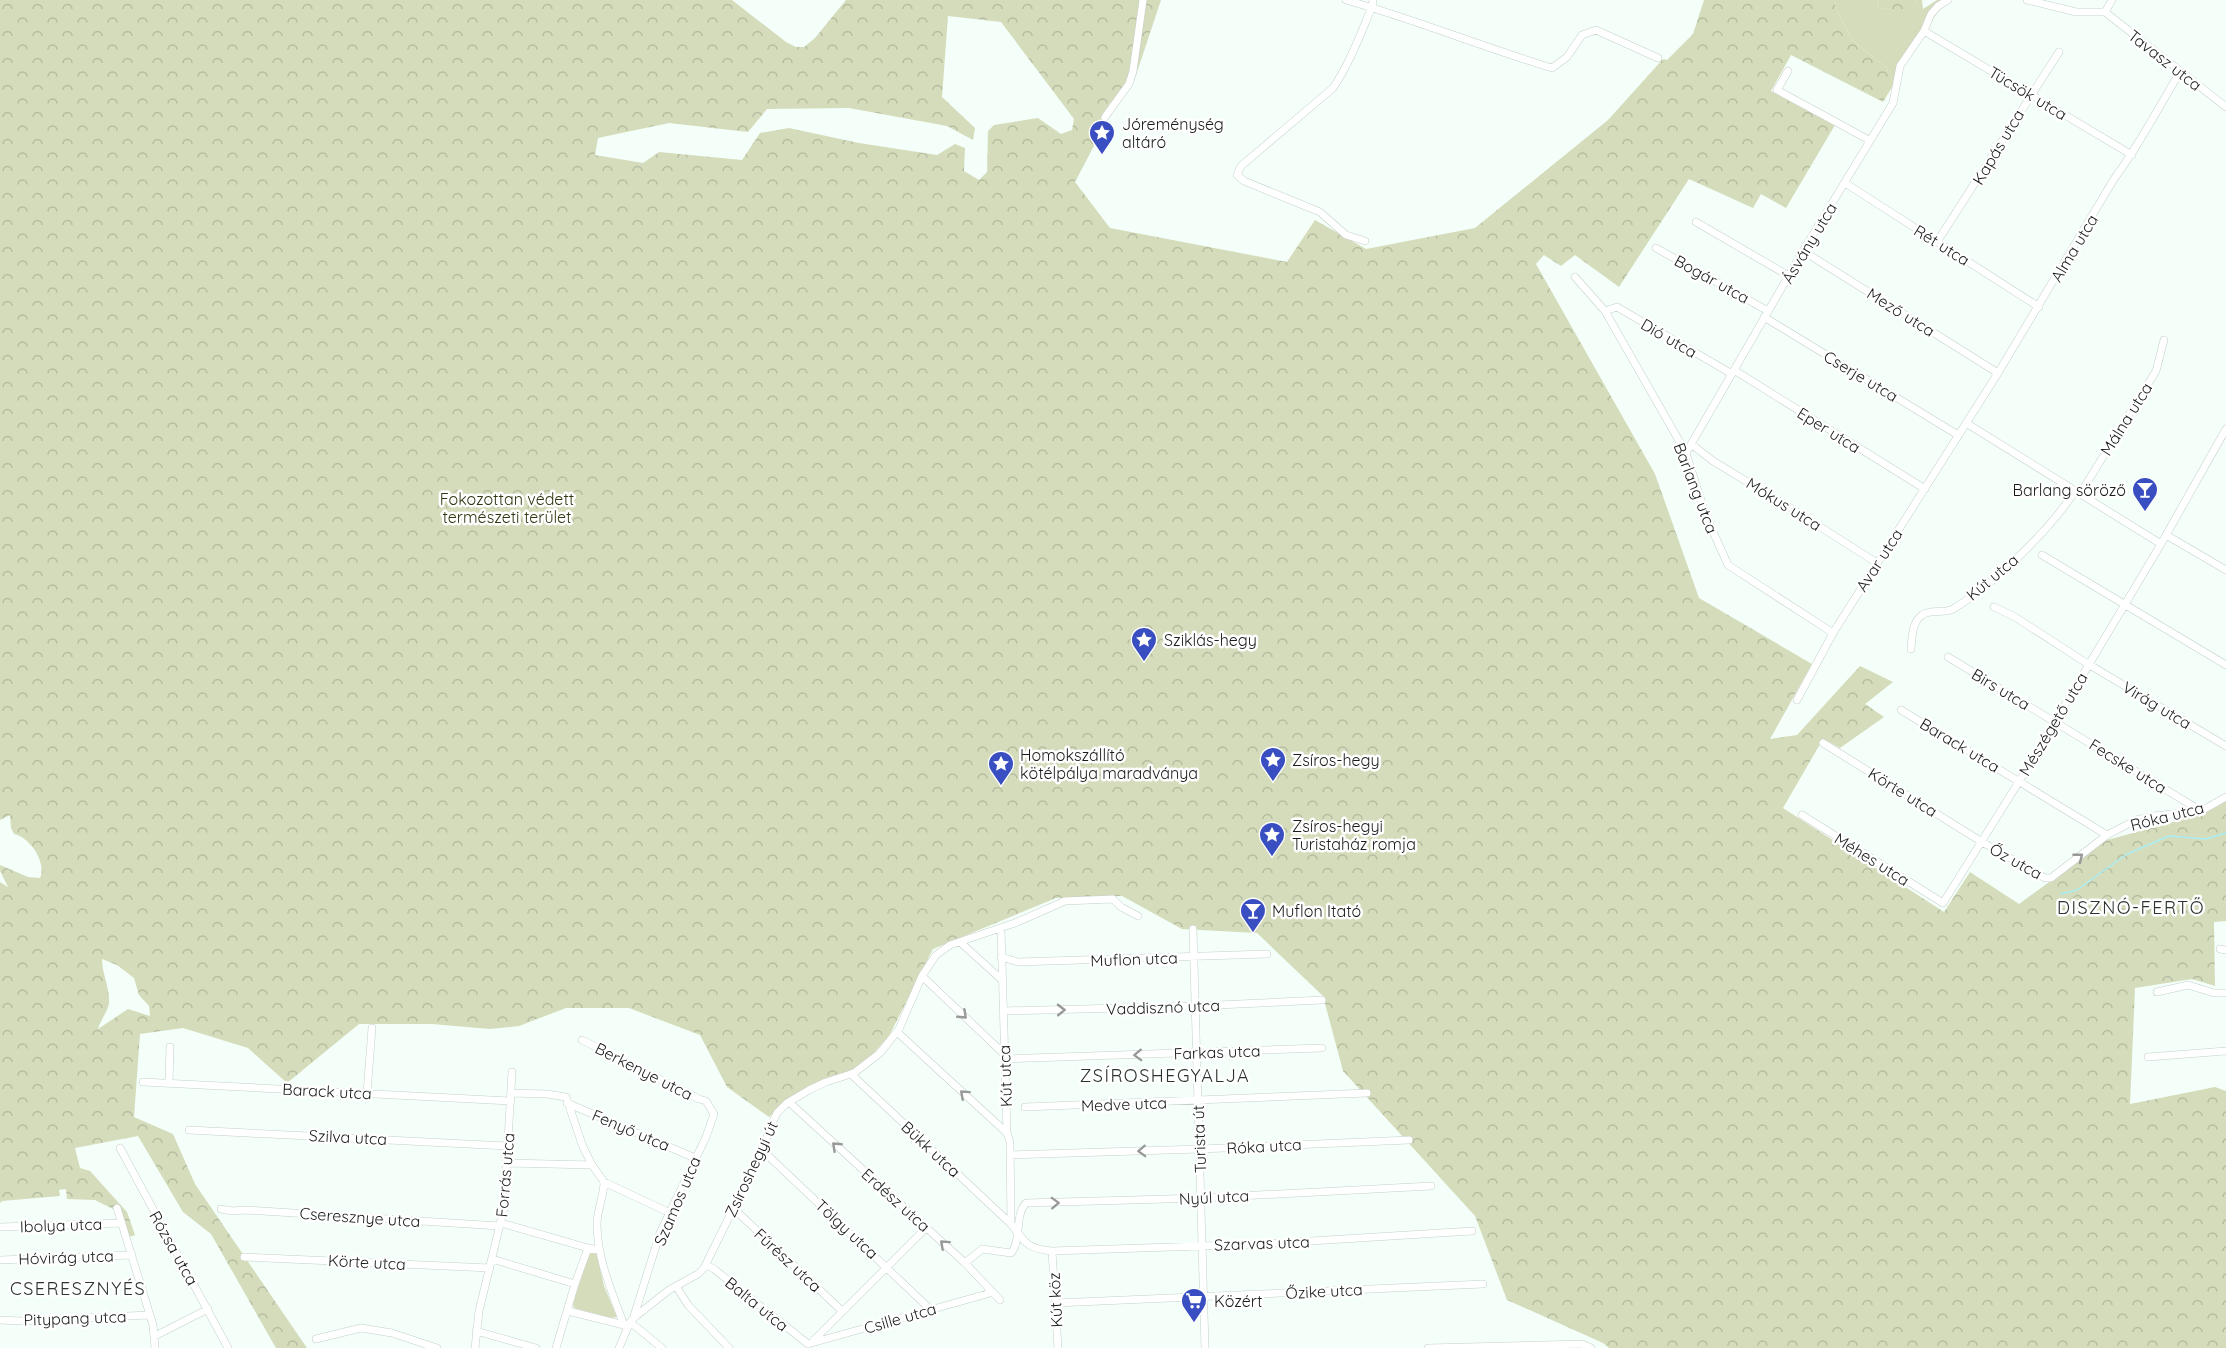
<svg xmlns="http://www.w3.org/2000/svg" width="2226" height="1348" viewBox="0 0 2226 1348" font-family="Quicksand,sans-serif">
	<defs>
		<pattern id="forest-crowns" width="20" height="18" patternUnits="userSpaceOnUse" patternTransform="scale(1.5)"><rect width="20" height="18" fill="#d5dcbb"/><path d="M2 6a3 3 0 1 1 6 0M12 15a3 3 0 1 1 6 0" fill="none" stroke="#b6bca0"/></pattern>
	</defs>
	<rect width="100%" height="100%" fill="#f3fff8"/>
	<path fill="#d5dcbb" d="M1835 0H1877L1879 8 1922 15 1915 0H1922L1923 9 1937 0H1945L1893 83 1886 67 1853 41 1836 9Z
		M589 1252 597 1254 604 1286 617 1317 611 1318 574 1308 573 1304Z"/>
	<path fill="url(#forest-crowns)" fill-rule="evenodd" d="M0 0H732L786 42 796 47H804L815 38 846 0H1161L1134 81 1107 121 1075 182 1110 228 1287 262 1315 220 1366 249 1475 228 1608 120 1663 59 1667 60 1693 34 1704 0H1835L1836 9 1853 41 1886 67 1894 84 1883 102 1791 55 1771 91 1835 125 1786 208 1761 194 1753 208 1689 179 1619 287 1575 255 1561 266 1544 255 1536 264 1655 474 1699 598 1812 664 1770 739 1797 735 1860 666 1893 682 1865 704 1884 717 1840 748 1823 739 1783 808 1944 912 1970 872 2019 904 2107 840 2203 814 2226 801V921L2214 922 2215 986 2192 979 2135 988 2130 1104 2215 1087 2226 1091V1348H1609L1603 1343 1507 1300 1475 1216 1343 1071 1323 996 1257 933 1182 929 1122 896 1056 898 933 949 889 1036 861 1067 787 1101 769 1117 727 1087 700 1035 629 1008H566L519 1026 490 1029 432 1024H359L287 1083 248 1048 183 1028 140 1034 134 1117 173 1134 195 1184 307 1348H276L211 1234 183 1212 138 1136 75 1148 80 1168 90 1171 127 1212 135 1235 129 1237 121 1213 95 1200 67 1199 66 1189 59 1190 60 1196 2 1201 0 1203V882L8 887 0 871V865L28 877 40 878C47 863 30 837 14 834L11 828 10 815 0 820ZM948 16 1001 22 1074 119 1072 130 1061 134 1038 118 994 125 988 131 987 172 979 180 964 171 965 148 955 144 937 155 859 143 789 128 760 133 742 160 659 152 643 163 595 155 598 138 669 123 748 132 767 109 849 108 947 126 973 140 975 128 942 97ZM102 959 117 965 134 978 139 995 149 1006 150 1016 128 1009 98 1029C100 1020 108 1012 109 1003 110 988 102 974 102 959Z
		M1877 0H1915L1923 16 1879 8Z"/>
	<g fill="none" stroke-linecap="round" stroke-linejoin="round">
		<path stroke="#aaedf4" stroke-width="1.5" d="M2061 894 2077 890 2127 854 2169 836 2206 839 2226 833"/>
		<defs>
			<path id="minor" d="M1346 0C1416 20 1483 47 1552 68L1567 57 1582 35 1596 30 1658 58
				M2027 0 2076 12H2105
				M2105 12 2226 107
				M2105 12 2112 0
				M1924 31 2132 155
				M1788 71 1777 90 1869 140
				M1105 117 1129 84 1133 71 1143 0
				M1845 183 2039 307
				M1696 222 1789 276
				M1365 241 1346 235 1320 212 1244 181 1237 175 1241 166 1333 88C1350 63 1360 35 1372 7L1373 0
				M1937 242 2059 52
				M1656 248 1768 311
				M1803 251 1998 373
				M1575 277 1605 311 1686 453 1706 516 1728 565 1833 633
				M1605 311 1617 307 1732 374
				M1764 317 1958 435
				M1734 370 1925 489
				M1966 423 2161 544
				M1691 444 1713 461 1789 507 1877 563
				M1686 453 1803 251 1893 103 1900 66 1924 31 1931 14 1938 6 1948 0
				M2080 494 2156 371 2164 340
				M2166 535 2226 570
				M2042 555 2226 665
				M1994 607 2015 617 2088 664 2226 746
				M1911 649C1912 638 1912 622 1922 615 1931 609 1944 614 1953 609 1993 585 2050 530 2075 491
				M1948 657 2201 811
				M1797 700 1833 633 1998 373 2114 179C2139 146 2158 108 2180 72
				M1901 710 2107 835
				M1823 743 1982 842 2045 878H2051L2107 835 2136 820 2154 816 2201 811 2226 797
				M1802 815 1943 903 2020 780 2161 544 2226 429
				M1001 929 1007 1133 1010 1142 1011 1224
				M1193 929 1205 1348
				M960 942 1002 980
				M2220 949 2226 950
				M1001 957 1018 962 1267 954
				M922 976 1004 1054
				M2157 992 2188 985 2214 993H2226
				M1003 1011 1196 1006 1322 1000
				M897 1032 1007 1133
				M582 1040 699 1099 706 1101 714 1114 706 1137 660 1233 634 1316
				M2148 1057 2226 1051
				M1004 1059 1322 1048
				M851 1074 1011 1224C1025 1243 1028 1249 1052 1251L1261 1244 1472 1231
				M143 1082 511 1101
				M169 1083 170 1047
				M367 1093 372 1028
				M511 1093 547 1094 566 1097 583 1147 592 1165 604 1182C604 1196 597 1210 597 1224 597 1259 612 1292 624 1325L628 1327
				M789 1102 965 1263 1000 1300
				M567 1103 695 1158
				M1025 1107 1367 1093
				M189 1130 507 1146
				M120 1148 228 1348
				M762 1150 930 1309
				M1010 1155 1200 1149 1409 1140
				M507 1163 592 1165
				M604 1182 670 1213
				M117 1208 153 1325 155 1348
				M733 1208 842 1311
				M221 1209 232 1211 245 1210 500 1226
				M501 1223 588 1248
				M0 1227 122 1223
				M1052 1251 1058 1348
				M244 1257 490 1268
				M492 1259 575 1284
				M0 1260 132 1255
				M965 1263 982 1249 1011 1253C1022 1241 1014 1216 1026 1203L1201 1198 1431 1186
				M706 1265 714 1269 808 1344
				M676 1286 688 1305 729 1348
				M1056 1303 1483 1284
				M568 1311 624 1325
				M0 1320 22 1321 149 1315
				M630 1322 662 1348
				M476 1331 536 1348
				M155 1336 208 1309
				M316 1339 361 1328 392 1333 437 1348
				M813 1341 926 1228
				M808 1344 987 1294 990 1290
				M475 1348 479 1311 504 1208 512 1072
				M556 1348 575 1284 588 1248 599 1250
				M619 1348 630 1322 636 1316 669 1290 698 1274 704 1268 762 1150 771 1126 777 1113 787 1103 809 1090 826 1082 854 1073 880 1053 899 1029 922 976 936 955 950 945 1015 923 1065 901 1113 899 1121 907 1138 916
				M1428 1348 1582 1344 1591 1348"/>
		</defs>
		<use href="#minor" stroke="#c5d0ca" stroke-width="8"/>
		<use href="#minor" stroke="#fff" stroke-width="7"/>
	</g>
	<defs><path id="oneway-chevron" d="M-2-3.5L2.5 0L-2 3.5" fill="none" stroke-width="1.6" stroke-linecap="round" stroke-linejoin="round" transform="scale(1.5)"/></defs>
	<g stroke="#989998">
		<use href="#oneway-chevron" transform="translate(2079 857) rotate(-38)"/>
		<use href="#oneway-chevron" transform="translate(1061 1010) rotate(-1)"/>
		<use href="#oneway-chevron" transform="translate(963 1015) rotate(43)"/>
		<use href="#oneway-chevron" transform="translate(1138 1055) rotate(178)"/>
		<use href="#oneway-chevron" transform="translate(964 1094) rotate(-138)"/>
		<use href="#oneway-chevron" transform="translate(836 1146) rotate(-137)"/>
		<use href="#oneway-chevron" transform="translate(1142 1151) rotate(178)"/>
		<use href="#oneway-chevron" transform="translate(1055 1203) rotate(-2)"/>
		<use href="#oneway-chevron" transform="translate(944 1244) rotate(-138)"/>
	</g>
	<defs>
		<symbol id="sight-pin" viewBox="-11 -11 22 30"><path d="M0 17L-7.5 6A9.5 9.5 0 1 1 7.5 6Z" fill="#394ec1" stroke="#fff"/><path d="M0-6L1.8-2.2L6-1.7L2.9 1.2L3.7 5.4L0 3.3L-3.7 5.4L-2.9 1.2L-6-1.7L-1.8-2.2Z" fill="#fff"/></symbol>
		<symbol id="bar-pin" viewBox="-11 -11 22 30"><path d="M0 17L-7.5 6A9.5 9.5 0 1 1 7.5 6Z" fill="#394ec1" stroke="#fff"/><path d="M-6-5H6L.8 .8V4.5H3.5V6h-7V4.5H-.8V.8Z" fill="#fff"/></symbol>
		<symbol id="supermarket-pin" viewBox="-11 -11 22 30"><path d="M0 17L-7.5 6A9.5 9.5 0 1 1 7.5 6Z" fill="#394ec1" stroke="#fff"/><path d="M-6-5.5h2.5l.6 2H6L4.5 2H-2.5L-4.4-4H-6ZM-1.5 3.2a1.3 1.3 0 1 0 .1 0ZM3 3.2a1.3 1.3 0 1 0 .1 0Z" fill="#fff"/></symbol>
	</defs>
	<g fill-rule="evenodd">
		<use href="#sight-pin" x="1087" y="118" width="30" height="40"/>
		<use href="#bar-pin" x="2130" y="475" width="30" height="40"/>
		<use href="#sight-pin" x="1129" y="625" width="30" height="40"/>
		<use href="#sight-pin" x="1258" y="745" width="30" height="40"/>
		<use href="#sight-pin" x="986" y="749" width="30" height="40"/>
		<use href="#sight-pin" x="1257" y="820" width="30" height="40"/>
		<use href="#bar-pin" x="1238" y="896" width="30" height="40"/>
		<use href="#supermarket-pin" x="1179" y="1286" width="30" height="40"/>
	</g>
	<g text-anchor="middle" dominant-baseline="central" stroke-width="5" stroke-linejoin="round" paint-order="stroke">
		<g font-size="16" fill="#191d1a" stroke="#fff">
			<text transform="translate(2165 60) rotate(38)">Tavasz utca</text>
			<text transform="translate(2028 93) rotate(31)">Tücsök utca</text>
			<text transform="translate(1998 147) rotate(-59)">Kapás utca</text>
			<text transform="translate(1809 243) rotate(-59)">Ásvány utca</text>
			<text transform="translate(1942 245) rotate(32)">Rét utca</text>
			<text transform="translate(2074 248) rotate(-59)">Alma utca</text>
			<text transform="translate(1712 279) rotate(29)">Bogár utca</text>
			<text transform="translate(1901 312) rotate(32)">Mező utca</text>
			<text transform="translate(1669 338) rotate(30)">Dió utca</text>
			<text transform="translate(1861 376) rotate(31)">Cserje utca</text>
			<text transform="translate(2126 419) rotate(-58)">Málna utca</text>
			<text transform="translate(1829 430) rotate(32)">Eper utca</text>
			<text transform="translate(1696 488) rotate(69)">Barlang utca</text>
			<text transform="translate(1784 504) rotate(32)">Mókus utca</text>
			<text transform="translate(1879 560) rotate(-57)">Avar utca</text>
			<text transform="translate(1992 577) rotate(-40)">Kút utca</text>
			<text transform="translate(2001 689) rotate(31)">Birs utca</text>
			<text transform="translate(2157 705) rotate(31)">Virág utca</text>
			<text transform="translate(2053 724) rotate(-59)">Mészégető utca</text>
			<text transform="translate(1960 745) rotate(31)">Barack utca</text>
			<text transform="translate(2128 766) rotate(32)">Fecske utca</text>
			<text transform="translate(1903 792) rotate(32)">Körte utca</text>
			<text transform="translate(2167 816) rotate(-14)">Róka utca</text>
			<text transform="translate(1872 859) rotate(32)">Méhes utca</text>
			<text transform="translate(2016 861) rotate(29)">Őz utca</text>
			<text transform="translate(1134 959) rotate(-2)">Muflon utca</text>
			<text transform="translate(1163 1007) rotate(-2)">Vaddisznó utca</text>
			<text transform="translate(1217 1052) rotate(-2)">Farkas utca</text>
			<text transform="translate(644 1071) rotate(27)">Berkenye utca</text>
			<text transform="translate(1005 1076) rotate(-92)">Kút utca</text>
			<text transform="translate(327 1091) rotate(3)">Barack utca</text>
			<text transform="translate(1124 1104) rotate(-2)">Medve utca</text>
			<text transform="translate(631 1130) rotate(23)">Fenyő utca</text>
			<text transform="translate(348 1137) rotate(3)">Szilva utca</text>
			<text transform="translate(1199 1139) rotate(-92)">Turista út</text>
			<text transform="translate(1264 1146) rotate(-3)">Róka utca</text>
			<text transform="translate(931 1149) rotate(43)">Bükk utca</text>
			<text transform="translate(751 1169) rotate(-65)">Zsíroshegyi út</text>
			<text transform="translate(505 1175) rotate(-85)">Forrás utca</text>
			<text transform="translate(1214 1197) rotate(-3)">Nyúl utca</text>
			<text transform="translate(896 1200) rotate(42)">Erdész utca</text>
			<text transform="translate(677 1201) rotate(-67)">Szamos utca</text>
			<text transform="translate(360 1217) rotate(4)">Cseresznye utca</text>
			<text transform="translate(61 1225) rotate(-2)">Ibolya utca</text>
			<text transform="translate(847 1229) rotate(43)">Tölgy utca</text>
			<text transform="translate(1262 1243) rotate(-2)">Szarvas utca</text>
			<text transform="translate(174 1248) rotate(61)">Rózsa utca</text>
			<text transform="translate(66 1257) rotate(-2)">Hóvirág utca</text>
			<text transform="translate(788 1260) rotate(43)">Fűrész utca</text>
			<text transform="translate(367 1262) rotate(3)">Körte utca</text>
			<text transform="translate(1324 1291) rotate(-3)">Őzike utca</text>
			<text transform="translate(1055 1300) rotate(-93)">Kút köz</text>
			<text transform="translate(757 1304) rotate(39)">Balta utca</text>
			<text transform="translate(75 1318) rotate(-2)">Pitypang utca</text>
			<text transform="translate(900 1318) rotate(-16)">Csille utca</text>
		</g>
		<g font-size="16" fill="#191d1a" stroke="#fff" text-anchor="start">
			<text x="1122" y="124">Jóreménység<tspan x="1122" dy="18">altáró</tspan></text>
			<text x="2126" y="490" text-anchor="end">Barlang söröző</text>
			<text x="1164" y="640">Sziklás-hegy</text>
			<text x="1020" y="755">Homokszállító<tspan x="1020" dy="18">kötélpálya maradványa</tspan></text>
			<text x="1292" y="760">Zsíros-hegy</text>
			<text x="1292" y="826">Zsíros-hegyi<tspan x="1292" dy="18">Turistaház romja</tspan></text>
			<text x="1272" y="911">Muflon Itató</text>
			<text x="1214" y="1301">Közért</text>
		</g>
		<g font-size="16" fill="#303610" stroke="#fff">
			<text x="507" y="499">Fokozottan védett<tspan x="507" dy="18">természeti terület</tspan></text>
		</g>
		<g font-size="18" letter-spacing="1.5" fill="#2a332e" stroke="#fff">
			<text x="2131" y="907">DISZNÓ-FERTŐ</text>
			<text x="1165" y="1075">ZSÍROSHEGYALJA</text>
			<text x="78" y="1288">CSERESZNYÉS</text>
		</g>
	</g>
</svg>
